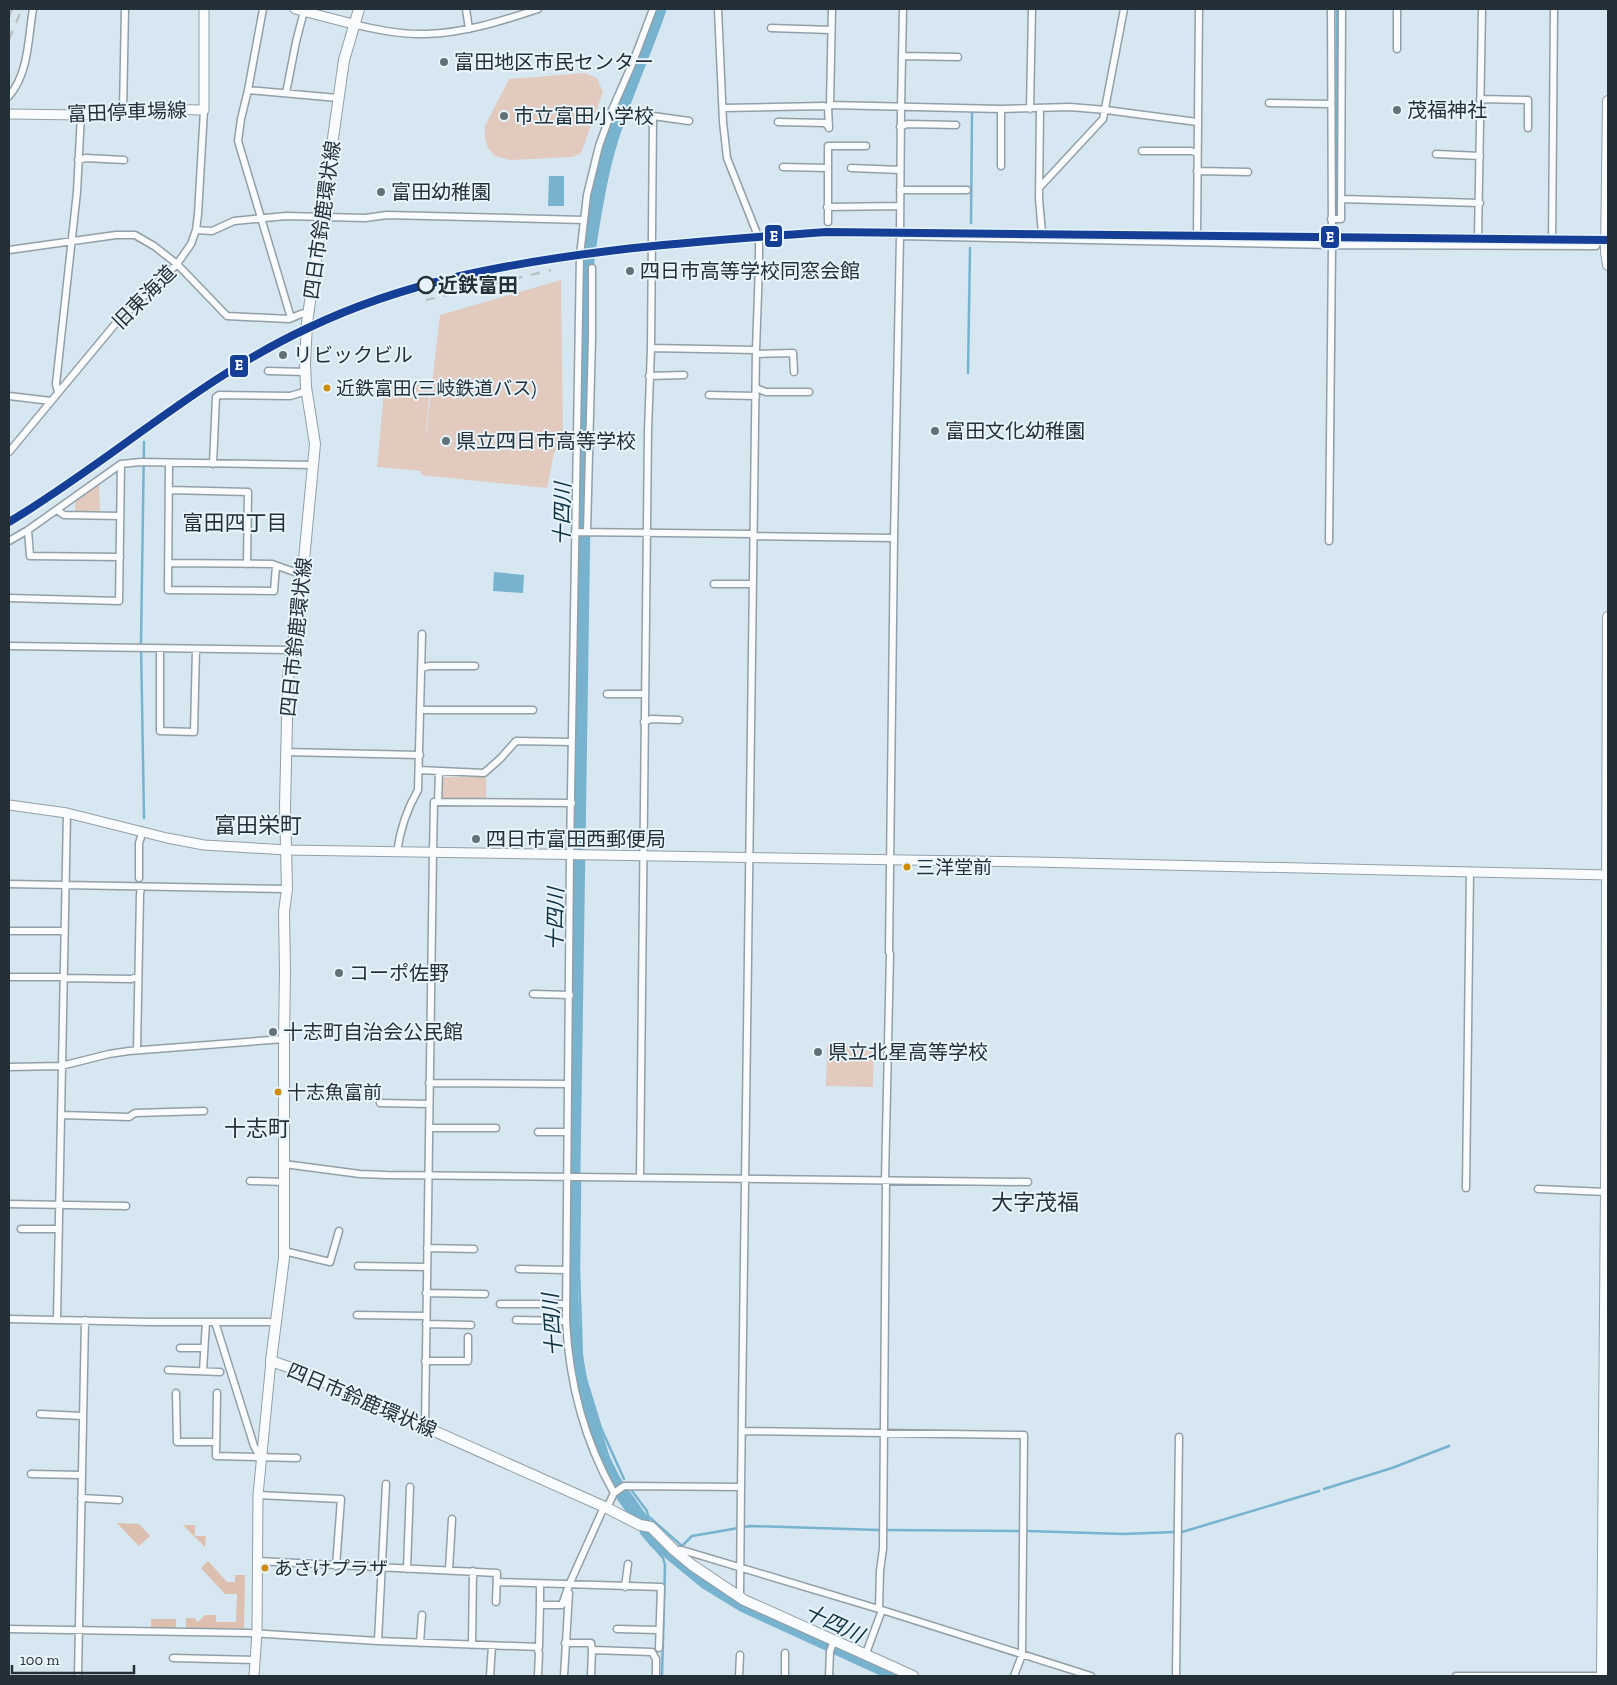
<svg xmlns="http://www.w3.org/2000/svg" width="1617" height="1685" viewBox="0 0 1617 1685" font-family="'Zilla Slab','Noto Sans JP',serif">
	<rect width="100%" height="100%" fill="#d6e7f1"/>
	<path fill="#e2cabe" d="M585 73 597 78 603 92 581 153 573 157 510 160 495 156 488 148 485 138V126L509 79Z
		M561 280 563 439 554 453 547 488 421 475V471L377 467 385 381 430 386 425 444 440 315Z
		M99 485 100 512 75 511V502Z
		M445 777H486V799H444L442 796V779Z
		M827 1045 874 1046 873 1087 826 1086Z"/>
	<path fill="#dcbfaf" d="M117 1523 139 1524 150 1536 139 1546Z
		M183 1525H195V1536H206L205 1547Z
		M208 1561 227 1582H235V1575H245L244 1628H186V1618H194L198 1622 205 1615H216V1622H236L237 1594H225L201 1568Z
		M151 1619H176V1628H151Z"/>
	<path fill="#77b2cf" d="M549 176H564V206H548Z
		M494 572 524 575 523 593 493 591Z"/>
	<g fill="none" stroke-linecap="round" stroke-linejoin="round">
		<path stroke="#77b2cf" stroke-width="2.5" d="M971 223 972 113
			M1336 240 1337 9
			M968 373 970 248
			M1332 538 1335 250
			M144 818 141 644 144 442
			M580 1181 579 1269 582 1359 586 1379 601 1428 624 1479
			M1324 1489 1392 1468 1449 1446
			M632 1491 647 1511 648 1516 682 1546 692 1536 750 1526 879 1530
			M632 1507 635 1515
			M886 1530 1019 1531
			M1027 1531 1123 1534 1174 1532
			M1182 1532 1319 1491
			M641 1533 663 1558 665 1565 662 1676"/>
		<path stroke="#77b2cf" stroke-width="15" d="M659 9C642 58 619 106 606 156 597 190 592 224 587 258L571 1298 573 1339 581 1391 603 1460 614 1482 655 1540 705 1581 744 1605 899 1676"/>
		<defs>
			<path id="minor" d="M263 9 248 90 241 119 238 141 291 318
				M466 9 469 29
				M353 24C377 30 401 35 426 34 464 33 502 21 538 9
				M771 28 831 30
				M1397 49V9
				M902 56 958 57
				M248 90 338 98
				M286 93 296 42 304 11
				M9 96C29 73 28 38 33 9
				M1480 99 1528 100V128
				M1269 103 1331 104
				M830 105 832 9
				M828 107 829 128
				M723 108 823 106 828 107 830 105 1001 109 1070 107 1106 110 1197 122
				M1030 109 1032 9
				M1040 109 1039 199 1042 233
				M612 110 623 114 653 116 689 121
				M123 111 125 9
				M778 122 825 123 828 126
				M900 127 907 124 956 125
				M1142 151H1191L1197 153
				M1436 154 1480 156
				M78 160 86 158 124 160
				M1001 166V109
				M783 167 828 168
				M851 168 900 170
				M1197 171 1248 172
				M1039 188 1103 119 1124 9
				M900 190H967
				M1342 199 1480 203
				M827 207 900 206
				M1331 219H1341L1342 9
				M828 222V146H866
				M196 230 212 231 234 221 286 216 365 218 387 215 584 220
				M1197 235 1199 9
				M900 236 1332 245 1596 246
				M1478 238 1482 9
				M1552 246 1554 9
				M9 250 116 235H135L154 246 177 264 227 316 289 319 301 314 310 312
				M651 348 756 350
				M756 354 793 353 794 372
				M268 371 306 372
				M649 376 684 375
				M756 388 766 392H809
				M58 392 56 384 77 192 81 115
				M709 395 756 396
				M9 396 51 401
				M9 452 116 323 177 264 191 244 196 230 198 214 204 110
				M169 463 168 590 274 591 276 566
				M213 464 216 397 219 395 290 396 307 391
				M169 490 248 492 247 564
				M57 510 64 515 120 516
				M28 530 30 556 120 557
				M575 532 753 534
				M587 532 592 338V268
				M753 536 894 538
				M9 541 28 530 121 464 141 462 314 465
				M1329 541 1332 245 1331 9
				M168 563 272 564 303 575
				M714 584H753
				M9 598 119 601 121 464
				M9 646 291 650
				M160 649V731L194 732 196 649
				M422 668 429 666H475
				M607 694H645
				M421 710H533
				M644 722 651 719 679 720
				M285 752 420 755
				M419 770 484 773 500 759 516 741 572 742
				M439 772 438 802 572 803
				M397 852C400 830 407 809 418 790L422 634
				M139 878V843L143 831
				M9 884 287 889
				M9 931H64
				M9 977H64
				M64 978 131 979 138 977
				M533 994 570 995
				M137 1050 140 894 141 888
				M9 1067 61 1066 109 1054 129 1051 284 1039
				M429 1083 568 1084
				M380 1103 429 1104
				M61 1115 129 1117 135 1113 204 1111
				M429 1128H496
				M538 1132H567
				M284 1164 360 1174 386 1175 1028 1182
				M640 1177 648 431 651 348 653 116
				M885 1180 890 954 889 952 894 538 900 236 901 107 903 9
				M250 1181 284 1182
				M1466 1188 1470 871
				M1538 1189 1606 1192
				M9 1204 126 1206
				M21 1229H58
				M427 1248 474 1249
				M284 1251 330 1262 339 1231
				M358 1266 427 1267
				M519 1269 565 1270
				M426 1293 485 1294
				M500 1304H566
				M357 1315 426 1316
				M9 1319 149 1322H276
				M57 1319 67 813
				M516 1320 566 1321
				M215 1322 254 1446 260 1456
				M426 1324 471 1325
				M180 1348H204
				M425 1361H468V1337
				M168 1370 220 1372
				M203 1371 206 1322
				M176 1393 177 1442H216
				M217 1393 216 1456 297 1458
				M40 1414 82 1416
				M425 1427 433 852 434 802H438
				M742 1431 1024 1435 1022 1655 1014 1676
				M31 1474 81 1475
				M614 1493C584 1440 569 1381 566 1321L570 854 580 255 587 195 599 146 612 110 633 62 653 9
				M258 1495 341 1499 336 1566
				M81 1498 119 1500
				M607 1508 614 1493 624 1486 741 1487 756 350 759 265V241L756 231 727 158 723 122 718 9
				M674 1550H682L882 1610 1091 1676
				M257 1561 497 1573 496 1602
				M407 1569 410 1487
				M449 1570 452 1519
				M497 1582 661 1587 659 1648
				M625 1587 628 1564
				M738 1596 740 1593 741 1487
				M540 1605V1584
				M879 1609 880 1571 883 1549 886 1180
				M9 1629 249 1633 378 1641 539 1647 540 1605H562L569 1585 604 1507
				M617 1629 659 1630
				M378 1641 386 1484
				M420 1643 422 1615
				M565 1643H591L592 1650 591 1676
				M472 1645 473 1571
				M537 1647 539 1653 538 1676
				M592 1650 652 1652 656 1659V1676
				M865 1656 882 1610
				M173 1658 255 1660
				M78 1676 85 1320
				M490 1676 492 1646
				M564 1676 569 1593
				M739 1676 740 1655
				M785 1676V1653
				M829 1676 830 1651 834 1641
				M1176 1676 1179 1437
				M1456 1676H1602"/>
			<path id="tertiary" d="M9 805 67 813 167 838 204 845 287 850 1033 862 1608 875
				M254 1676 257 1633 258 1495 271 1361"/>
			<path id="secondary" d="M295 9 353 24
				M9 114 81 115 143 109 204 110V9"/>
			<path id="primary" d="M359 9 344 60 307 323 305 363 306 387 315 444 302 581 288 678 285 806 287 889 284 912 285 971 284 1039V1258L271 1361 297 1370 607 1508 640 1525 651 1527 674 1550 692 1565 744 1600 913 1676
				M1608 101 1606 252 1608 265
				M1602 1676 1606 1192 1608 617"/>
		</defs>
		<use href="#minor" stroke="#929fa7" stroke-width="9"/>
		<use href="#tertiary" stroke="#929fa7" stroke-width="11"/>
		<use href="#secondary" stroke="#929fa7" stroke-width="11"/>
		<use href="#primary" stroke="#929fa7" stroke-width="12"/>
		<use href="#minor" stroke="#f9fbfd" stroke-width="6"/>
		<use href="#tertiary" stroke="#f9fbfd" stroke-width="9"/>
		<use href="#secondary" stroke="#f9fbfd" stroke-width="9"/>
		<use href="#primary" stroke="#f9fbfd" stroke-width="10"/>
		<path stroke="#bcc2c4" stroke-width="2.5" stroke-dasharray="9 9" stroke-linecap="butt" d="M9 17 12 9
			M9 39 22 9
			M426 300 551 270"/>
		<defs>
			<path id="rail-1" d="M9 522C111 461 200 378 308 328 406 281 510 263 617 250 687 242 756 237 826 232L1608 240"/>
		</defs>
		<use href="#rail-1" stroke="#e8f4fb" stroke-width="11"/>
		<use href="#rail-1" stroke="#153f97" stroke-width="8"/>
	</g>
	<g fill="#627078" stroke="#e8f4fb" stroke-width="2">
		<circle cx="444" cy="62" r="5"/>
		<circle cx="1397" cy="110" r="5"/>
		<circle cx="504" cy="116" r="5"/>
		<circle cx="381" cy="192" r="5"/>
		<circle cx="630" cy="271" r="5"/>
		<circle cx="283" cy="355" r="5"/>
		<circle cx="935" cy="431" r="5"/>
		<circle cx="446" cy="441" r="5"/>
		<circle cx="476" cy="839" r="5"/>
		<circle cx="339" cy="973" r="5"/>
		<circle cx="273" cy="1032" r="5"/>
		<circle cx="818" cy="1052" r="5"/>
	</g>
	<circle fill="#e8f4fb" stroke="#243037" stroke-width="2.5" cx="426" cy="285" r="8"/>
	<g fill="#cd8e0b" stroke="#e8f4fb" stroke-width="2">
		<circle cx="327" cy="388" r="4.5"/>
		<circle cx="907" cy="867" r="4.5"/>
		<circle cx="278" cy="1092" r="4.5"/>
		<circle cx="265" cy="1568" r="4.5"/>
	</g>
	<g text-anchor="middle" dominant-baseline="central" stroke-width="4" stroke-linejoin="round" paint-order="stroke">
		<g font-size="19" fill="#243037" stroke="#e8f4fb" text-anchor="start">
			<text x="336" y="388">近鉄富田(三岐鉄道バス)</text>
			<text x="916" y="867">三洋堂前</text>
			<text x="287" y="1092">十志魚富前</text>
			<text x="274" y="1568">あさけプラザ</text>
		</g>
		<g font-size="20" fill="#243037" stroke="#e8f4fb" text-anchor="start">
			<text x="454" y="62">富田地区市民センター</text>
			<text x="1407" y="110">茂福神社</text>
			<text x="514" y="116">市立富田小学校</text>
			<text x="391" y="192">富田幼稚園</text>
			<text x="640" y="271">四日市高等学校同窓会館</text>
			<text x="293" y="355">リビックビル</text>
			<text x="945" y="431">富田文化幼稚園</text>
			<text x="456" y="441">県立四日市高等学校</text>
			<text x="486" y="839">四日市富田西郵便局</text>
			<text x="349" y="973">コーポ佐野</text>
			<text x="283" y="1032">十志町自治会公民館</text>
			<text x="828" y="1052">県立北星高等学校</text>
		</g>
		<g font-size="20" fill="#243037" stroke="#e8f4fb">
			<text transform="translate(127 112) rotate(-2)">富田停車場線</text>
			<text transform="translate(322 220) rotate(-82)">四日市鈴鹿環状線</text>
			<text transform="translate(144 297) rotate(-45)">旧東海道</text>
			<text transform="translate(296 637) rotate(-84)">四日市鈴鹿環状線</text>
			<text transform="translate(362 1400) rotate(23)">四日市鈴鹿環状線</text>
		</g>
		<g font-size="20" font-weight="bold" fill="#243037" stroke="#e8f4fb" text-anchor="start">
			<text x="438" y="285">近鉄富田</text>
		</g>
		<g font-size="21" font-style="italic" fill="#103344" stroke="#e8f4fb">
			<text transform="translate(562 514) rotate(-89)">十四川</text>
			<text transform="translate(555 919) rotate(-89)">十四川</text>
			<text transform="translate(552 1325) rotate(-94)">十四川</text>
			<text transform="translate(834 1623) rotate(25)">十四川</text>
		</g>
		<g font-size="21" fill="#243037" stroke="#e8f4fb">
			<text x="235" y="522">富田四丁目</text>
		</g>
		<g font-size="22" fill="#243037" stroke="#e8f4fb">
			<text x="258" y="825">富田栄町</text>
			<text x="257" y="1128">十志町</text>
			<text x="1035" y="1202">大字茂福</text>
		</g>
	</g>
	<g stroke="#e8f4fb" stroke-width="2">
		<rect x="764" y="224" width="19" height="24" rx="5" fill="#153f97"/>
		<rect x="1320" y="225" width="20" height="24" rx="5" fill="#153f97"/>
		<rect x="229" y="354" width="20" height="24" rx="5" fill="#153f97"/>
	</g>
	<g font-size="14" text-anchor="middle" font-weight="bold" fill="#fff">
		<text x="774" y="241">E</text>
		<text x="1330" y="242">E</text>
		<text x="239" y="370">E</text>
	</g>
	<rect width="1617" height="1685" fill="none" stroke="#243037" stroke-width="20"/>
	<path d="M12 1665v8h122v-8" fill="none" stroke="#243037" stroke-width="2.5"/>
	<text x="20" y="1665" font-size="15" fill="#243037" stroke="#e8f4fb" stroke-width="4" paint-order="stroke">100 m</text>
</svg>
